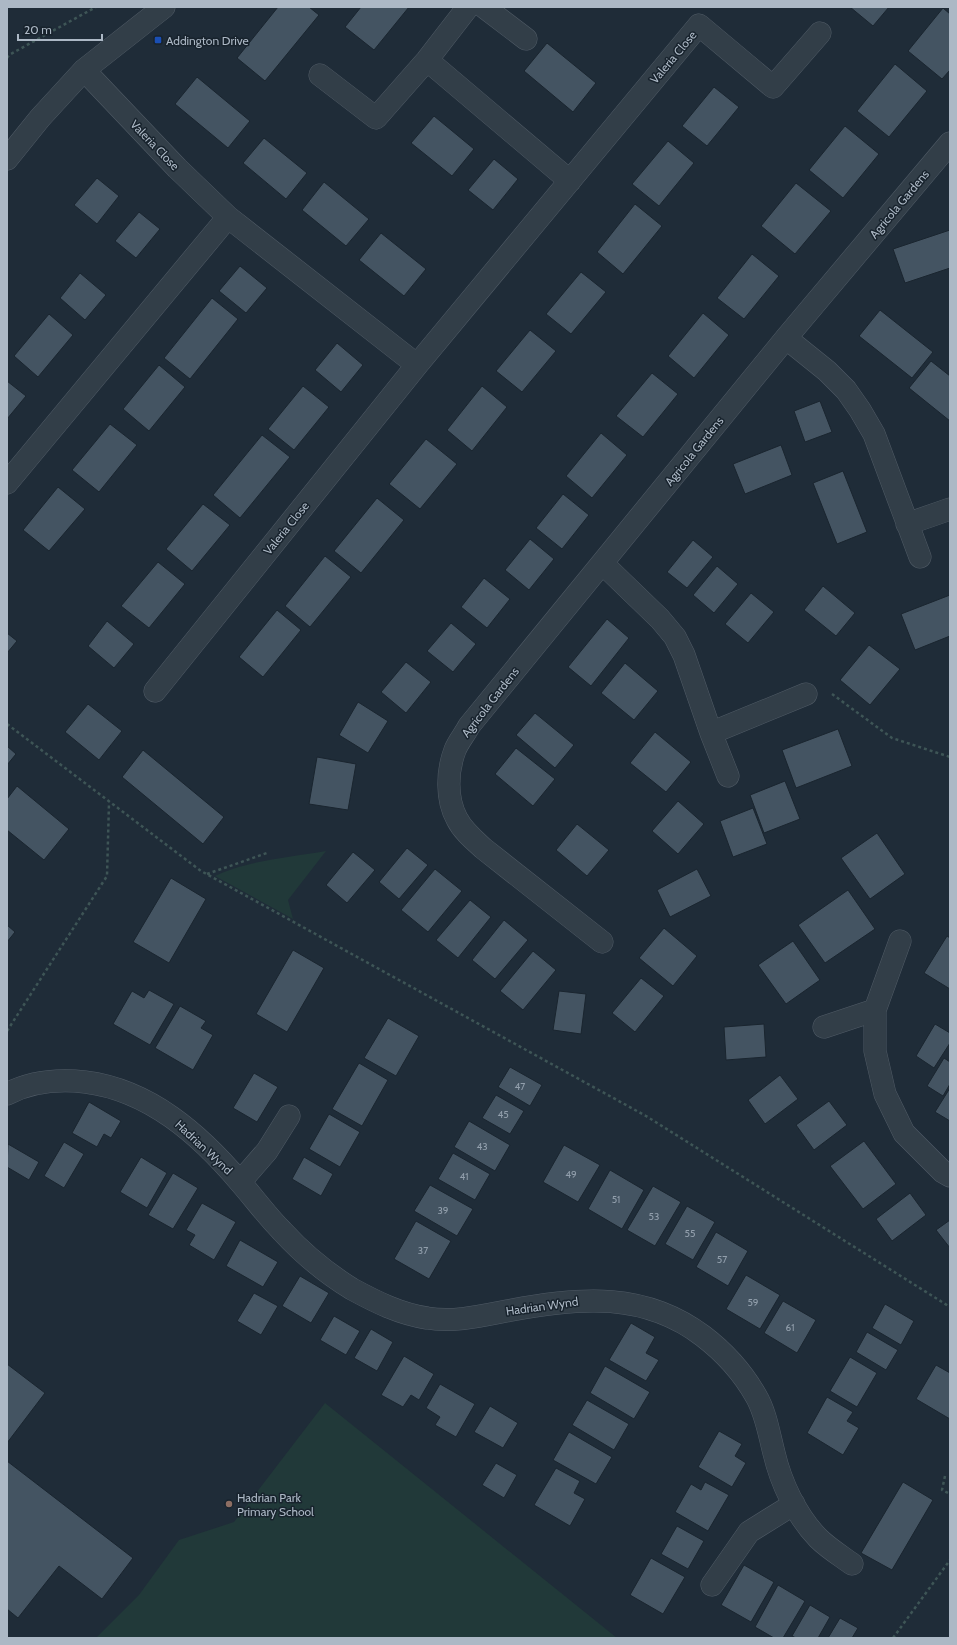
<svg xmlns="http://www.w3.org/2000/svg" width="957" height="1645" viewBox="0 0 957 1645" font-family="Cabin,sans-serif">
	<rect width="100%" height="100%" fill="#1f2c38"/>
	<path fill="#213939" d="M326 851 288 900 293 919 215 876C245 861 291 857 326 851Z
		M325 1403 576 1605 617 1638H96L139 1595 179 1540 234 1522Z"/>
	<path fill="#445462" stroke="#1a252f" d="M278 7H309L319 15 265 81 237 58Z
		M361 7H409L374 50 345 27Z
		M850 7H889L873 26Z
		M943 8 950 14V70L942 79 908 51Z
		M547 43 596 83 573 112 524 71Z
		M895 64 927 91 889 137 857 111Z
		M197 77 250 121 228 148 175 104Z
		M714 87 739 107 707 146 682 126Z
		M434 116 474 149 452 176 411 143Z
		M845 126 879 154 843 198 809 170Z
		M264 138 307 173 286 199 243 163Z
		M668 141 694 163 659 206 632 184Z
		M494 159 518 179 493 210 468 190Z
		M97 178 119 196 97 224 74 205Z
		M324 182 369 219 346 246 302 210Z
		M796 183 831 211 795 254 761 226Z
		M635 204 662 226 623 274 597 252Z
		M139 212 160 229 136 258 115 241Z
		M950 230V268L905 283 893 249Z
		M381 233 426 269 404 296 359 260Z
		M752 254 779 276 744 319 717 298Z
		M240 266 267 288 246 313 219 291Z
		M581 272 606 292 571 334 546 314Z
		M80 273 106 295 85 320 60 298Z
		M212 298 238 319 190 379 164 358Z
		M880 310 933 352 912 378 859 336Z
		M703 313 729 335 694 378 668 356Z
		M49 314 73 335 38 377 14 356Z
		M530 330 556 351 522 392 496 371Z
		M337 343 363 365 341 392 315 370Z
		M931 361 950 376V421L909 388Z
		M159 365 185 387 149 431 123 409Z
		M652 373 678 394 643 437 616 416Z
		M7 381 26 396 7 419Z
		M303 386 329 407 294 450 268 429Z
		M482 386 507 407 472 451 447 430Z
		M820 401 832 432 805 442 794 411Z
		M110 424 137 445 99 492 72 470Z
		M601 433 627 455 592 498 566 476Z
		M262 435 290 457 240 518 213 495Z
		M426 439 457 464 420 509 389 484Z
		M781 445 792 475 745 494 733 464Z
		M843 471 867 532 837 544 813 483Z
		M58 487 85 509 49 551 23 530Z
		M563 494 589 515 562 549 536 528Z
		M377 498 404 520 361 573 334 551Z
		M203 504 230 525 192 571 166 549Z
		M530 539 554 559 529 590 505 570Z
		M693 540 713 557 687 588 667 572Z
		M325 556 351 577 310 627 285 606Z
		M158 562 185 584 149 628 121 606Z
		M717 566 738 584 714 613 693 595Z
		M484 578 510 599 487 628 461 607Z
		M823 586 855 613 836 636 804 610Z
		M751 593 774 612 748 643 725 624Z
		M950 595V636L915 650 901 614Z
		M277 610 301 630 263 677 239 657Z
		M607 619 629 638 591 686 568 667Z
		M107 621 134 644 114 668 88 646Z
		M451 623 476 644 453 672 427 651Z
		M7 633 17 641 7 653Z
		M869 645 900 669 870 705 840 680Z
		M406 662 431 682 406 713 381 692Z
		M625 663 658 691 634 720 601 693Z
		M358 702 388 721 368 753 339 735Z
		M88 704 122 731 99 760 65 732Z
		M535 713 574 745 555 768 516 735Z
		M838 729 852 766 796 788 782 750Z
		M655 732 691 762 666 792 630 763Z
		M7 746 16 754 7 765Z
		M516 748 555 779 533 806 495 774Z
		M143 750 224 817 203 844 122 777Z
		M317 757 356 764 348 810 309 804Z
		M785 781 800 819 764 833 750 795Z
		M17 786 69 829 44 860 7 830V799Z
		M678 801 704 824 678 854 652 831Z
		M753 808 767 844 733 857 720 821Z
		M577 824 609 850 587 876 556 850Z
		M877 833 905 874 870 899 841 858Z
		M407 848 428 865 399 899 379 882Z
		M353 852 375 870 347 903 326 885Z
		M435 869 462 891 428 932 401 910Z
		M697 869 711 896 670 917 657 890Z
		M171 878 206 899 169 963 133 942Z
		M848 890 875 929 825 963 798 925Z
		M470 900 491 917 458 958 436 940Z
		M504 920 528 940 495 979 472 960Z
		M7 925 15 932 7 942Z
		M664 928 697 956 673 986 639 958Z
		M947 936 950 938V989L924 973Z
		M793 941 820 980 786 1004 758 965Z
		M293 950 324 968 287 1032 256 1014Z
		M533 951 556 970 523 1010 500 991Z
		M641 978 664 996 635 1032 612 1013Z
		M149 990 174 1004 150 1045 113 1024 132 991 144 998Z
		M559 991 586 994 581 1034 553 1030Z
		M180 1006 206 1021 201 1028 213 1035 193 1070 155 1048Z
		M388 1018 419 1036 396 1076 364 1058Z
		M764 1024 766 1057 726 1060 724 1027Z
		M935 1024 950 1033V1043L934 1068 916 1056Z
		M944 1058 950 1062V1084L943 1096 927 1086Z
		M359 1063 388 1080 362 1126 332 1109Z
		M510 1067 542 1085 530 1106 498 1087Z
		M254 1073 278 1087 257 1122 233 1108Z
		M780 1075 798 1099 765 1124 748 1100Z
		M950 1088V1121L935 1112Z
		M496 1095 524 1111 510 1134 482 1118Z
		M829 1101 847 1125 814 1150 796 1125Z
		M89 1102 121 1121 111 1138 104 1134 97 1147 72 1133Z
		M329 1114 360 1132 340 1167 309 1149Z
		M469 1121 510 1145 495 1171 454 1147Z
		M864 1141 896 1184 863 1209 830 1166Z
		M64 1142 84 1154 64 1188 44 1176Z
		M8 1144 39 1162 29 1180 7 1167Z
		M564 1145 600 1165 578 1202 543 1182Z
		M453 1153 490 1174 475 1200 438 1179Z
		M141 1157 167 1173 147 1208 120 1192Z
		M304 1157 333 1174 321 1196 292 1179Z
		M610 1170 644 1190 622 1229 588 1209Z
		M173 1173 198 1188 173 1229 148 1215Z
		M430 1185 473 1209 457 1236 414 1211Z
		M653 1186 681 1202 655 1246 627 1230Z
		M910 1193 926 1215 892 1241 876 1219Z
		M202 1203 236 1222 214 1260 189 1245 195 1235 186 1230Z
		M687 1206 715 1222 693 1260 665 1244Z
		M950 1220V1248L936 1230Z
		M416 1221 451 1241 429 1279 394 1259Z
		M716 1232 748 1251 728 1286 696 1267Z
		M240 1240 278 1262 263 1287 226 1266Z
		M746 1275 780 1295 760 1329 726 1309Z
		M300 1276 329 1293 311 1323 282 1306Z
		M254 1293 278 1306 261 1335 237 1321Z
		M783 1301 816 1320 797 1353 764 1333Z
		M885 1304 914 1321 901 1345 872 1328Z
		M334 1316 360 1331 346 1355 320 1340Z
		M631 1323 655 1337 646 1353 659 1360 646 1381 609 1360Z
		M371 1329 393 1342 377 1371 354 1358Z
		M867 1332 898 1350 886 1370 856 1352Z
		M404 1356 434 1374 419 1400 411 1395 403 1407 381 1395Z
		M850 1357 877 1373 857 1407 830 1391Z
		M7 1364 45 1393 7 1443Z
		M936 1365 950 1373V1419L916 1399Z
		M605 1366 650 1392 634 1419 590 1393Z
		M440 1384 475 1404 456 1437 435 1425 440 1417 426 1408Z
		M827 1397 853 1412 847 1421 859 1428 843 1455 807 1433Z
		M587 1400 629 1424 614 1450 572 1425Z
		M490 1406 518 1423 503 1448 474 1432Z
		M719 1431 742 1444 735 1456 746 1463 732 1487 698 1467Z
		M569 1432 612 1457 596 1484 553 1460Z
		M7 1461 133 1558 102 1599 59 1566 18 1618 7 1609Z
		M496 1463 517 1475 504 1498 482 1485Z
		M556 1468 580 1481 574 1493 585 1499 570 1526 534 1505Z
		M705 1482 729 1495 708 1531 675 1512 691 1484 701 1490Z
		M903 1482 933 1500 892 1570 861 1553Z
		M677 1526 704 1541 688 1569 661 1554Z
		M651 1558 685 1577 663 1614 630 1595Z
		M744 1565 774 1582 751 1622 721 1605Z
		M778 1585 805 1601 783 1638H774L755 1627Z
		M810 1605 830 1617 818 1638H796L792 1636Z
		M840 1618 858 1628 852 1638H828Z"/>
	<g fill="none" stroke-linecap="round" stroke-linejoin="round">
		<defs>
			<path id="minor" d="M484 7 526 39
				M427 60 570 181
				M84 70 177 168 228 217 417 365
				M320 75 376 118 427 60 468 7
				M7 159 40 118 84 70 164 7
				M786 338 827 371 846 390 860 410 874 434 920 557
				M7 483 228 217
				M907 524 950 509
				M603 564 660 619 675 637 684 655 711 733 728 776
				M155 691 417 365 699 25 773 87 820 33
				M711 733 806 694
				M602 942 484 849C474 840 463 831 457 819 446 799 447 771 455 750 458 742 465 734 469 726L786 338 950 143
				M875 1010V1051L885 1094 904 1133 943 1172 950 1176
				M824 1027 875 1010 900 941
				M7 1094C32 1081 58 1079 85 1082 150 1090 200 1135 240 1182 254 1198 267 1216 282 1231 303 1254 326 1273 352 1289 376 1302 400 1314 427 1318 455 1323 485 1315 512 1310 580 1297 645 1292 703 1336 724 1352 743 1373 756 1396 766 1413 769 1434 774 1453 781 1483 796 1515 818 1538 828 1548 841 1556 852 1564
				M240 1182 267 1151 289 1116
				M712 1585 749 1532 794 1504"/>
		</defs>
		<use href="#minor" stroke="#505b66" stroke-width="23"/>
		<path stroke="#3e5556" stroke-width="2.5" stroke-dasharray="3 3" stroke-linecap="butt" d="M7 58 9 55 96 7
			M832 694 892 738 950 757
			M7 724 201 871 646 1116 950 1307
			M207 874 267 853
			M7 1031 107 876 109 803
			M945 1476 942 1490 950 1494
			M893 1638 950 1560"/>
		<use href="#minor" stroke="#323e48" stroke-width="22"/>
	</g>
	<rect fill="#1a4fb4" stroke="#18232d" stroke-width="1.5" x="154" y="36" width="8" height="8" rx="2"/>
	<circle fill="#8d6e63" stroke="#18232d" stroke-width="1.5" cx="229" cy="1504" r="4"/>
	<g text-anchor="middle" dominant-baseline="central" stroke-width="3" stroke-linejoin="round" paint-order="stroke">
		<g font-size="10" fill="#929fac">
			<text x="520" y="1086">47</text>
			<text x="503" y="1114">45</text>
			<text x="482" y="1146">43</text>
			<text x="571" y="1174">49</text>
			<text x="464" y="1176">41</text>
			<text x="616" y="1199">51</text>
			<text x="443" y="1210">39</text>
			<text x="654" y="1216">53</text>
			<text x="690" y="1233">55</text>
			<text x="423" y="1250">37</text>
			<text x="722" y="1259">57</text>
			<text x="753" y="1302">59</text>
			<text x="790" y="1327">61</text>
		</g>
		<g font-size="12" fill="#acb8c5" stroke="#18232d" text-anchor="start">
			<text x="166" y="40">Addington Drive</text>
			<text x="237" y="1497">Hadrian Park<tspan x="237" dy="14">Primary School</tspan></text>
		</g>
		<g font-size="12" fill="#acb8c5" stroke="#18232d">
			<text transform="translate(673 57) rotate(-50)">Valeria Close</text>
			<text transform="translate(155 145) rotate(46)">Valeria Close</text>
			<text transform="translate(899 204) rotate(-50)">Agricola Gardens</text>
			<text transform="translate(694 451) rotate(-51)">Agricola Gardens</text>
			<text transform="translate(286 528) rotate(-51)">Valeria Close</text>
			<text transform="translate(490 702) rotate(-52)">Agricola Gardens</text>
			<text transform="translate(204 1147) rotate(43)">Hadrian Wynd</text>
			<text transform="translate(542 1306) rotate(-8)">Hadrian Wynd</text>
		</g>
	</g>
	<rect width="957" height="1645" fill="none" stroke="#acb8c5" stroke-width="16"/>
	<path d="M18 34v6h84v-6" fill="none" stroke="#acb8c5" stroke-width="2"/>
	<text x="24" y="34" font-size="12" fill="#acb8c5" stroke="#18232d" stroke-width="3" paint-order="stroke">20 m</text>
</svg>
